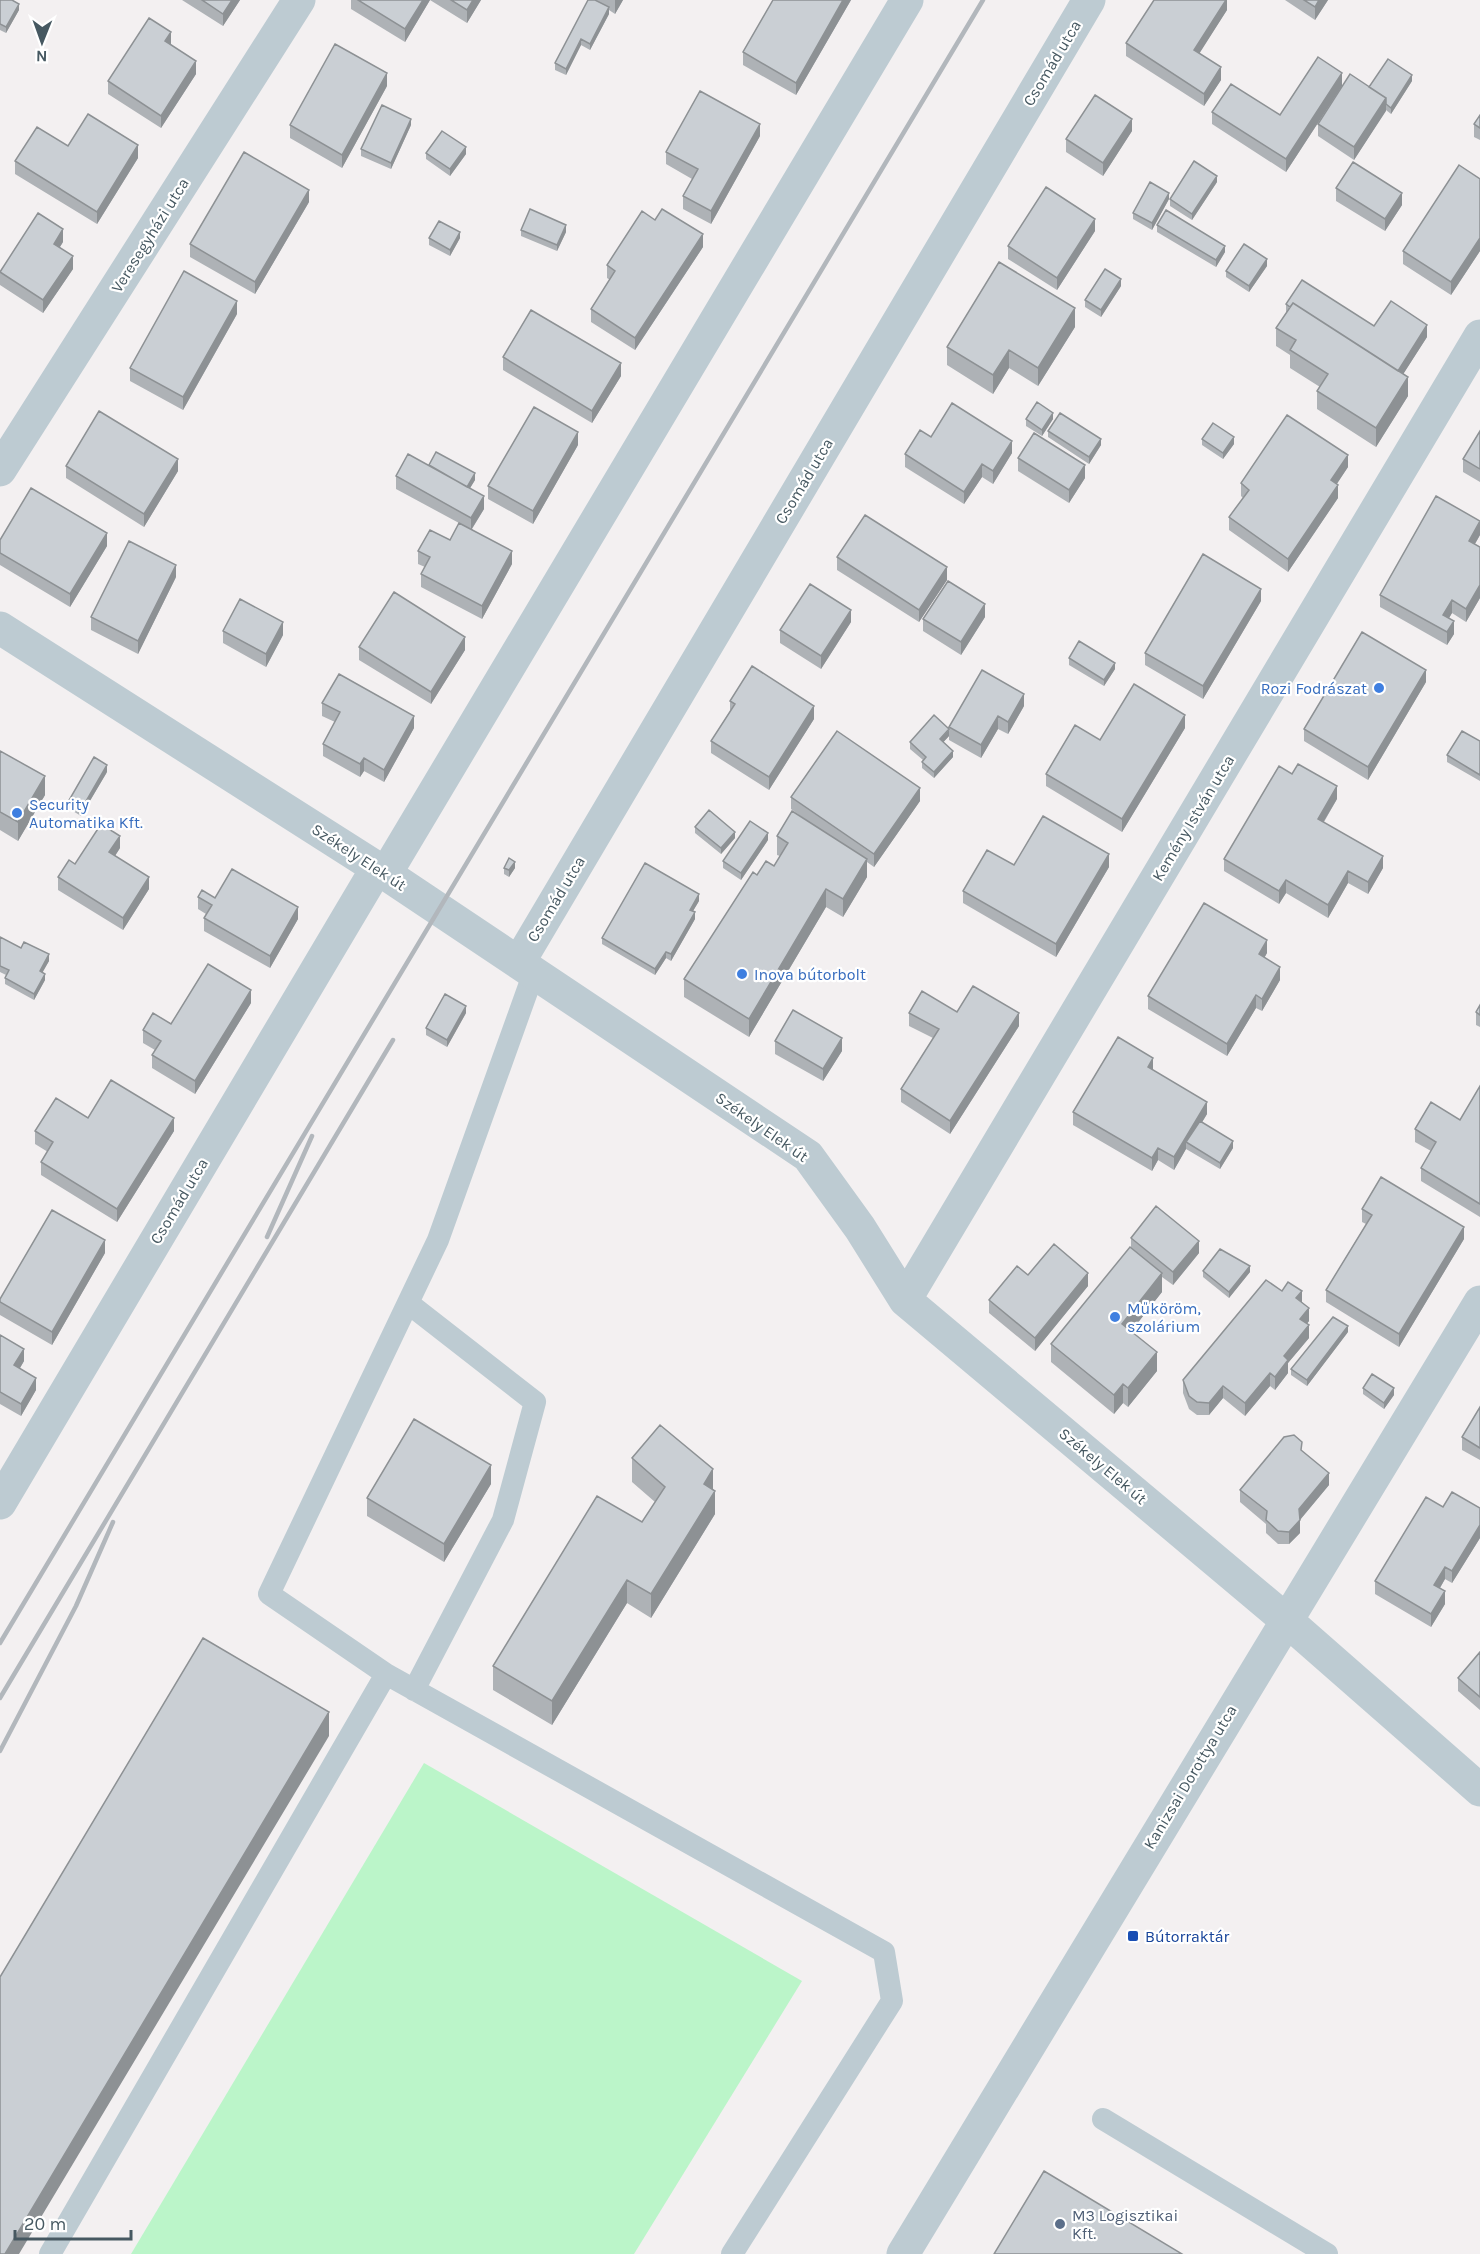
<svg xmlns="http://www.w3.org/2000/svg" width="1480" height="2254" viewBox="0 0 1480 2254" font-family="Karla,sans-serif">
	<rect width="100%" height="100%" fill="#f3f0f1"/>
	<path fill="#bbf5c9" d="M424 1763 802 1981 634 2254H131Z"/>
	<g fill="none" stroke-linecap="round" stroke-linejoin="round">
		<path stroke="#bdcbd2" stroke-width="22" d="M408 1303 535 1402 503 1520 414 1690
			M386 1674 884 1952 892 2001 732 2254
			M1103 2119 1327 2254
			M50 2254 386 1674 269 1594 438 1240 534 972"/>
		<path stroke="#bdcbd2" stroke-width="33" d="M0 470 299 0
			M0 628 377 868 808 1156 860 1228 905 1300 1285 1619 1480 1790
			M386 873 907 0
			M519 962 1089 0
			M905 1300 1480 336
			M0 1503 377 868
			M903 2254 1480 1302"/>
		<path stroke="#b2b7bc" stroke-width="4.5" d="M267 1237 312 1136
			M0 1643 983 0
			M0 1698 393 1040
			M0 1751 76 1606 113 1522"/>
	</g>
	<path fill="#aeb2b6" d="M0 0 19 10 6 33 0 30Z
		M182 0H240L223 26Z
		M351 0H481L467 23 430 0 405 42 351 9Z
		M588 0H623L615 14 609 10V14L590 50 581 45 566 75 555 70V63Z
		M773 0H851L796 95 743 65V52Z
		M1227 0V10L1199 53 1221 80 1204 106 1126 56V43Z
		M1285 0H1328L1315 20Z
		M171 45 196 74 161 128 108 94V81Z
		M1412 81 1391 114 1386 110 1354 160 1318 136V124L1369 87Z
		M387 86 342 168 290 138V125Z
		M1342 86 1286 172 1212 124V112L1280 115Z
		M1480 115V140L1474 137V124Z
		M411 125 391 169 361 156V149Z
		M1132 131 1103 176 1066 152V139Z
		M760 136 711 224 683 209V196L692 179 666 164V152Z
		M68 146 138 158 97 224 15 174V161Z
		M426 153 466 154 450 176 426 159Z
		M1480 179V251L1451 295 1403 264V251Z
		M1217 182 1192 220 1170 206V199Z
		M1336 188 1402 205 1385 231 1336 201Z
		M1169 199 1152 230 1133 219V213Z
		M309 202 255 294 190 257V244Z
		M655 220 703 247 635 350 591 322V309L610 280 607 278V265Z
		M1157 225 1225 252 1216 267 1157 232Z
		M521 230 566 232 557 251 521 236Z
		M1095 231 1057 290 1008 259V246Z
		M429 238H460L450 256 429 245Z
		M63 242 60 247 73 269 43 313 0 285V271Z
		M1267 266 1249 292 1226 277V271Z
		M1121 286 1101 317 1085 307V300Z
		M1286 304 1374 326 1427 337 1403 374 1408 396 1376 447 1317 409V391L1320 387 1290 368V355L1276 346V328L1286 313Z
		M237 314 183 410 130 381V368Z
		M1075 327 1038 386 1009 368 993 394 947 365V347Z
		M503 357 621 376 592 423 503 370Z
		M1026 419H1053L1042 436 1026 426Z
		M1048 431 1101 445 1089 464 1048 437Z
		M1480 431V482L1463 472V459Z
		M931 437 1012 453 993 484 982 477 964 504 905 467V454Z
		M1202 439 1234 444 1223 459 1202 445Z
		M578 445 533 524 488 499V486Z
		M1018 458 1085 478 1069 503 1018 471Z
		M429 465 475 480 470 488 484 509 472 529 512 564 482 619 421 587V574L425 567 418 564V551L450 540 459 523 396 489V476Z
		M66 466 178 471 144 527 66 478Z
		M1348 467 1336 484 1338 498 1288 572 1229 530V517L1243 498 1241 496V483Z
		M1480 521V535L1475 544 1480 547V598L1466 622 1452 613 1449 618 1454 634 1447 645 1380 607V595Z
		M0 540 107 546 70 607 0 565Z
		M837 557 947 580 919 622 837 570Z
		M176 577 138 654 91 630V617Z
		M1261 601 1203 699 1145 665V653Z
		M985 617 961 655 923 631V619Z
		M851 622 821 669 780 643V630Z
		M223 631 283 635 266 667 223 643Z
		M359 647 465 650 431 704 359 660Z
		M1069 658 1115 669 1104 686 1069 665Z
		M1426 682 1368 780 1304 741V729Z
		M730 701 814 719 769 790 711 753V741L730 711Z
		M322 703 414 728 384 782 364 771 360 777 323 756V744L335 722 322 716Z
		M1024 706 1008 734 998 729 981 758 949 740V736L943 742 953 757 934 778 922 768V762L923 760 910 749V742L949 729V727Z
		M1185 728 1122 832 1046 786V774L1100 740Z
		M1480 741V781L1447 762V755Z
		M0 751 45 795 18 841 0 830Z
		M107 772 81 816 68 808V802Z
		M791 797 920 801 874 867 867 862V877L843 917 826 907 749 1037 684 997V979L757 875 774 866 780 856 777 855V836L813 825 791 809Z
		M1337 799 1324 822 1383 868 1368 894 1348 883 1328 918 1286 893 1279 904 1224 871V859Z
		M695 827 735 838 721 854 695 833Z
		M768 840 741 880 723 868V861Z
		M120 848 115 856 149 889 123 930 58 890V877L75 864Z
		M1014 865 1109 867 1056 957 963 903V891Z
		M504 868H515L509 877 504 874Z
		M198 897 215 898 298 919 270 968 204 931V918L206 914 198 909Z
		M699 901 693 911 695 919 671 961 666 958 655 975 602 944V938Z
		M0 937 21 948 49 961 42 972 45 980 34 1000 5 984V978L6 975 0 972Z
		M1267 953 1264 958 1280 980 1262 1011 1256 1008 1227 1056 1148 1009V996Z
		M251 1003 195 1094 152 1068V1055L155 1050 143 1043V1030Z
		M1480 1005V1027L1476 1025V1012Z
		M957 1012 1019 1026 950 1134 901 1102V1089L933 1038 909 1026V1013Z
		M466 1013 447 1047 426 1035V1028Z
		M775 1041 842 1051 823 1081 775 1054Z
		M1153 1070 1207 1114 1202 1122 1233 1148 1220 1169 1186 1149 1174 1170 1158 1160 1152 1171 1073 1125V1112Z
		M1480 1086V1217L1421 1181V1168L1431 1151 1415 1142V1129L1460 1120Z
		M88 1118 174 1131 117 1222 41 1175V1162L48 1152 35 1144V1131Z
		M1362 1209 1464 1239 1399 1347 1326 1302V1290L1366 1224 1362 1222Z
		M1131 1238 1199 1253 1173 1285 1162 1277V1292L1131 1331 1157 1371 1128 1407 1123 1403 1114 1414 1051 1362V1344L1131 1248Z
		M105 1253 52 1345 0 1315V1299Z
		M1203 1271 1250 1272 1229 1298 1203 1277Z
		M1028 1275 1088 1286 1035 1351 989 1313V1300Z
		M1282 1291 1302 1302 1309 1321 1307 1324 1309 1338 1288 1363V1373L1275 1390 1270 1386 1245 1416 1223 1398 1209 1415H1197L1189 1409 1183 1393V1380Z
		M1348 1332 1307 1386 1291 1375V1369Z
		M0 1335 24 1361 20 1368 36 1390 21 1416 0 1404Z
		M1363 1388 1394 1395 1384 1409 1363 1394Z
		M1480 1407V1460L1462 1450V1437Z
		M1302 1451 1329 1485 1300 1520V1533L1289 1544H1278L1266 1533V1524L1240 1502V1490Z
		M632 1458 713 1489 715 1514 651 1618 627 1603 552 1725 493 1690V1666L642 1522 655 1502 632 1482Z
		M491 1484 444 1562 367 1516V1498Z
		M1443 1507 1480 1508V1538L1452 1583 1445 1579 1440 1588 1445 1604 1431 1627 1375 1594V1581Z
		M1480 1652V1710L1458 1691V1678Z"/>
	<path fill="#8d9194" d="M232 0H240L223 26V14Z
		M423 0H430L405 42V29Z
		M473 0H481L467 23V10Z
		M615 0H623L615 14Z
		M843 0H851L796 95V83Z
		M1226 0H1227V10L1194 62V50Z
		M1319 0H1328L1315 20V7Z
		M19 4V10L6 33V27Z
		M609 7V14L590 50V44Z
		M171 32V45L165 54V41Z
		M581 39V45L566 75V69Z
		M196 61V74L161 128V116Z
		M1221 67V80L1204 106V94Z
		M387 73V86L342 168V155Z
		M1342 73V86L1286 172V159Z
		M1412 75V81L1391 114V108Z
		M1386 98V111L1354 160V147Z
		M411 119V125L391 169V163Z
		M1132 119V131L1103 176V163Z
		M760 124V136L711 224V211Z
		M138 145V158L97 224V212Z
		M466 147V154L450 176V169Z
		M1217 176V182L1192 220V214Z
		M309 190V202L255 294V282Z
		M1169 193V199L1152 230V223Z
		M1402 193V205L1385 231V219Z
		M1095 219V231L1057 290V278Z
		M566 225V232L557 251V245Z
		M63 229V242L54 256V244Z
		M460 232V238L450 256V250Z
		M703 234V247L635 350V338Z
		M1480 238V251L1451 295V282Z
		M1225 246V252L1216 267V260Z
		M73 256V269L43 313V300Z
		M1267 259V266L1249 292V286Z
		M1121 279V286L1101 317V310Z
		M237 301V314L183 410V397Z
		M1075 308V327L1038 386V368Z
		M1427 325V337L1395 387V375Z
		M1009 350V368L993 394V375Z
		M621 363V376L592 423V411Z
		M1408 377V396L1376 447V428Z
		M1053 413V419L1042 436V430Z
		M578 432V445L533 524V511Z
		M1234 437V444L1223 459V453Z
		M1101 439V445L1089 464V457Z
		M1012 441V453L993 484V471Z
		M1348 455V467L1331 493V480Z
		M178 459V471L144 527V514Z
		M982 464V477L964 504V492Z
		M1085 465V478L1069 503V490Z
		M475 473V480L464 498V492Z
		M1338 485V498L1288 572V559Z
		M484 496V509L471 530V518Z
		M1480 522V535L1469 554V541Z
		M107 533V546L70 607V594Z
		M512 551V564L482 619V606Z
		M176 565V577L138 654V641Z
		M947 567V580L919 622V610Z
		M1480 585V598L1466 622V609Z
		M1261 589V601L1203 699V686Z
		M1452 600V613L1443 628V615Z
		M985 604V617L961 655V642Z
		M851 610V622L821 669V656Z
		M1454 621V634L1447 645V632Z
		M283 622V635L266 667V654Z
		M465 637V650L431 704V692Z
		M1115 663V669L1104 686V680Z
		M1426 670V682L1368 780V767Z
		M1024 694V706L1008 734V722Z
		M814 706V719L769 790V777Z
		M1185 715V728L1122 832V819Z
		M414 716V728L384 782V770Z
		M998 716V729L981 758V745Z
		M949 730V736L940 746V739Z
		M953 751V757L934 778V772Z
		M364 758V771L360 777V764Z
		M107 765V772L81 816V810Z
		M45 776V795L18 841V822Z
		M1337 786V799L1318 831V819Z
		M920 788V801L874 867V854Z
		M735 832V838L721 854V848Z
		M768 833V840L741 880V873Z
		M120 836V848L109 865V852Z
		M1109 854V867L1056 957V944Z
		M1383 856V868L1368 894V882Z
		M867 859V877L843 917V899Z
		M515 862V868L509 877V870Z
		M1348 871V883L1328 918V905Z
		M149 877V889L123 930V918Z
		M1286 880V893L1279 904V891Z
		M826 889V907L749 1037V1019Z
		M699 894V901L690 916V910Z
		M298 907V919L270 968V956Z
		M695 912V919L671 961V954Z
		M1267 940V953L1259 967V954Z
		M666 952V958L655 975V969Z
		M49 954V961L40 977V971Z
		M1280 967V980L1262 1011V999Z
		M45 974V980L34 1000V994Z
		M251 990V1003L195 1094V1081Z
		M1256 995V1008L1227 1056V1044Z
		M466 1006V1013L447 1047V1040Z
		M1019 1013V1026L950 1134V1121Z
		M842 1038V1051L823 1081V1069Z
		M1153 1058V1071L1148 1067Z
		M1207 1102V1114L1189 1144 1186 1142V1149L1174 1170V1157Z
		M174 1118V1131L117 1222V1209Z
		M1233 1141V1148L1220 1169V1163Z
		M1158 1148V1160L1152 1171V1158Z
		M1464 1227V1239L1399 1347V1334Z
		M105 1240V1253L52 1345V1332Z
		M1199 1241V1253L1173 1285V1272Z
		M1250 1266V1272L1229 1298V1292Z
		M1088 1273V1286L1035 1351V1338Z
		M1162 1273V1292L1122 1343V1324Z
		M1302 1291V1303L1296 1298Z
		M1309 1308V1321L1300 1332V1319Z
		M1309 1325V1338L1288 1363V1373L1275 1390V1377L1284 1356Z
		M1348 1326V1332L1307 1386V1380Z
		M24 1349V1361L14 1378V1365Z
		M1157 1352V1371L1128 1407V1388Z
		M1270 1373V1386L1245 1416V1403Z
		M36 1378V1390L21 1416V1404Z
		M1123 1384V1403L1114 1414V1395Z
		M1223 1386V1398L1209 1415V1403Z
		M1394 1388V1395L1384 1409V1403Z
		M491 1465V1484L444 1562V1544Z
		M713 1469V1493L704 1484Z
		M1329 1473V1485L1299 1521V1509Z
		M715 1491V1514L651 1618V1594Z
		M1300 1520V1533L1289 1544V1532Z
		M1480 1525V1538L1452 1583V1571Z
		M1445 1567V1579L1434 1598V1585Z
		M627 1580V1603L552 1725V1701Z
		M1445 1591V1604L1431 1627V1614Z
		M329 1712V1736L19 2254H5Z"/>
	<path fill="#cacfd4" stroke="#8d9194" stroke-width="1.5" d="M0 0H12L19 4 6 27 0 24Z
		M202 0H232L223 14Z
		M358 0H423L405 29Z
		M451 0H473L467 10Z
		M588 0H595L609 7 590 44 581 39 566 69 555 63Z
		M773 0H843L796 83 743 52Z
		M1154 0H1226L1194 50 1221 67 1204 94 1126 43Z
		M1304 0H1319L1315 7Z
		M149 18 171 32 165 41 196 61 161 116 108 81Z
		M335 44 387 73 342 155 290 125Z
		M1318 57 1342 73 1286 159 1212 112 1231 84 1280 115Z
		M1388 59 1412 75 1391 108 1386 104V98L1369 87Z
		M1350 74 1386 98 1354 147 1318 124Z
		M700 91 760 124 711 211 683 196 698 169 666 152Z
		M1095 95 1132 119 1103 163 1066 139Z
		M382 105 411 119 391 163 361 149Z
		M88 114 138 145 97 212 15 161 37 127 68 146Z
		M1480 115V128L1474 124Z
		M442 131 466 147 450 169 426 153Z
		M244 152 309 190 255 282 190 244Z
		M1194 161 1217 176 1192 214 1170 199Z
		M1353 162 1402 193 1385 219 1336 188Z
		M1459 165 1480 179V238L1451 282 1403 251Z
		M1150 182 1169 193 1152 223 1133 213Z
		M1046 187 1095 219 1057 278 1008 246Z
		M530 209 566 225 557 245 521 230Z
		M662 209 703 234 635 338 591 309 615 271 607 265 642 211 655 220Z
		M1166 210 1225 246 1216 260 1157 225Z
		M38 213 63 229 54 244 73 256 43 300 0 272Z
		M439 221 460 232 450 250 429 238Z
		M1244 244 1267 259 1249 286 1226 271Z
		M999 262 1075 308 1038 368 1009 350 993 375 947 347Z
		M1105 269 1121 279 1101 310 1085 300Z
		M184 271 237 301 183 397 130 368Z
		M1302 280 1374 326 1391 301 1427 325 1398 371 1293 303 1290 307 1286 304Z
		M1293 303 1408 377 1376 428 1317 391 1328 374 1290 350 1296 340 1276 328Z
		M531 310 621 363 592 411 503 357Z
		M1037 402 1053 413 1042 430 1026 419Z
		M952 403 1012 441 993 471 982 464 964 492 905 454 920 430 931 437Z
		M534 407 578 432 533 511 488 486Z
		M99 411 178 459 144 514 66 466Z
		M1060 413 1101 439 1089 457 1048 431Z
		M1287 415 1348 455 1331 480 1338 485 1288 559 1229 517 1249 490 1241 483Z
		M1213 423 1234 437 1223 453 1202 439Z
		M1480 431V469L1463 459Z
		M1034 433 1085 465 1069 490 1018 458Z
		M436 452 475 473 467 487 429 465Z
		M408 454 484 496 471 518 396 476Z
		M31 488 107 533 70 594 0 553V540Z
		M1436 496 1480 521 1469 541 1480 547V585L1466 609 1452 600 1443 615 1454 621 1447 632 1380 595Z
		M865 515 947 567 919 610 837 557Z
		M459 523 512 551 482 606 421 574 430 557 418 551 430 530 450 540Z
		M129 541 176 565 138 641 91 617Z
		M1203 554 1261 589 1203 686 1145 653Z
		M948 581 985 604 961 642 923 619Z
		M810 584 851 610 821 656 780 630Z
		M394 592 465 637 431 692 359 647Z
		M240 599 283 622 266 654 223 631Z
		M1362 632 1426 670 1368 767 1304 729Z
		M1079 641 1115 663 1104 680 1069 658Z
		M752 666 814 706 769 777 711 741 735 704 730 701Z
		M982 670 1024 694 1008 722 998 716 981 745 949 727Z
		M339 674 414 716 384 770 364 758 360 764 323 744 340 712 322 703Z
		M1134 684 1185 715 1122 819 1046 774 1075 725 1100 740Z
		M934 715 949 729 940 739 953 751 934 772 922 762 926 757 910 742Z
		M837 731 920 788 874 854 791 797Z
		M1462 731 1480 741V775L1447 755Z
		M0 751 45 776 18 822 0 812Z
		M94 757 107 765 81 810 68 802Z
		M1298 764 1337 786 1318 819 1383 856 1368 882 1348 871 1328 905 1286 880 1279 891 1224 859 1279 766 1292 774Z
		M709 810 735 832 721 848 695 827Z
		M792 811 867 859 843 899 826 889 749 1019 684 979 753 872 757 875 766 861 774 866 788 843 777 836Z
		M1043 816 1109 854 1056 944 963 891 987 850 1014 865Z
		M750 821 768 833 741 873 723 861Z
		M101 824 120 836 109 852 149 877 123 918 58 877 69 860 75 864Z
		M509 858 515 862 509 870 504 868Z
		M645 863 699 894 690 910 695 912 671 954 666 952 655 969 602 938Z
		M232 869 298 907 270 956 204 918 212 905 198 897 202 890 215 898Z
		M1204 903 1267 940 1259 954 1280 967 1262 999 1256 995 1227 1044 1148 996Z
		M0 937 21 948 24 942 49 954 40 971 45 974 34 994 5 978 9 970 0 966Z
		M208 964 251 990 195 1081 152 1055 161 1041 143 1030 153 1013 171 1024Z
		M973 986 1019 1013 950 1121 901 1089 939 1029 909 1013 922 991 957 1012Z
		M445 994 466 1006 447 1040 426 1028Z
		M1480 1005V1015L1476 1012Z
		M793 1010 842 1038 823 1069 775 1041Z
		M1118 1037 1153 1058 1148 1067 1207 1102 1174 1157 1158 1148 1152 1158 1073 1112Z
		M111 1080 174 1118 117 1209 41 1162 53 1142 35 1131 56 1098 88 1118Z
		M1480 1086V1204L1421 1168 1436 1142 1415 1129 1431 1102 1460 1120Z
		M1200 1121 1233 1141 1220 1163 1186 1142Z
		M1381 1177 1464 1227 1399 1334 1326 1290 1372 1215 1362 1209Z
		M1156 1206 1199 1241 1173 1272 1131 1238Z
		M52 1210 105 1240 52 1332 0 1302V1299Z
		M1054 1244 1088 1273 1035 1338 989 1300 1017 1266 1028 1275Z
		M1130 1247 1162 1273 1122 1324 1157 1352 1128 1388 1123 1384 1114 1395 1051 1344Z
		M1220 1249 1250 1266 1229 1292 1203 1271Z
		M1266 1280 1282 1291 1288 1282 1302 1291 1296 1298 1309 1308 1300 1319 1309 1325 1284 1356 1288 1360 1275 1377 1270 1373 1245 1403 1223 1386 1209 1403 1197 1402 1189 1396 1183 1380Z
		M1333 1317 1348 1326 1307 1380 1291 1369Z
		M0 1335 24 1349 14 1365 36 1378 21 1404 0 1392Z
		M1372 1374 1394 1388 1384 1403 1363 1388Z
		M1480 1407V1448L1462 1437Z
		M414 1419 491 1465 444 1544 367 1498Z
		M660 1425 713 1469 704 1484 715 1491 651 1594 627 1580 552 1701 493 1666 597 1496 642 1522 665 1487 632 1458Z
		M1294 1435 1302 1442 1301 1450 1329 1473 1299 1509 1300 1520 1289 1532 1278 1531 1266 1520 1267 1511 1240 1490 1284 1437Z
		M1452 1492 1480 1508V1525L1452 1571 1445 1567 1434 1585 1445 1591 1431 1614 1375 1581 1426 1497 1443 1507Z
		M203 1638 329 1712 5 2254H0V1977Z
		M1480 1652V1697L1458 1678Z
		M1044 2171 1182 2254H994Z"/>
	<g fill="#3f7fe0" stroke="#fff" stroke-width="2">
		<circle cx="1379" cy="688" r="6"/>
		<circle cx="17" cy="813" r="6"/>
		<circle cx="742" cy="974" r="6"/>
		<circle cx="1115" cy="1317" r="6"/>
	</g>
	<rect fill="#1a4fb4" stroke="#fff" stroke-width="2" x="1127" y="1930" width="12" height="12" rx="3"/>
	<circle fill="#5c6f8a" stroke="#fff" stroke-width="2" cx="1060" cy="2224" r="6"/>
	<g text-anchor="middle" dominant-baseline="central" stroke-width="4.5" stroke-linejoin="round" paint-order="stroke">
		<g font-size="16" fill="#465861" stroke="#fff">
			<text transform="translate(1052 63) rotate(-59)">Csomád utca</text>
			<text transform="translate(150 235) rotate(-58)">Veresegyházi utca</text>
			<text transform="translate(804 481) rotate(-59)">Csomád utca</text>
			<text transform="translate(1193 818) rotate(-59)">Kemény István utca</text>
			<text transform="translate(359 857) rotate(33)">Székely Elek út</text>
			<text transform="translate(556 899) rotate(-59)">Csomád utca</text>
			<text transform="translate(762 1127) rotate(35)">Székely Elek út</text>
			<text transform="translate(179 1201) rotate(-59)">Csomád utca</text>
			<text transform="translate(1103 1466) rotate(40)">Székely Elek út</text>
			<text transform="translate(1190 1777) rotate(-59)">Kanizsai Dorottya utca</text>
		</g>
		<g font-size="16" fill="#366cbe" stroke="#fff" text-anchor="start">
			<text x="1367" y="688" text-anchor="end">Rozi Fodrászat</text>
			<text x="29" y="804">Security<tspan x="29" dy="18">Automatika Kft.</tspan></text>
			<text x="754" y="974">Inova bútorbolt</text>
			<text x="1127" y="1308">Műköröm,<tspan x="1127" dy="18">szolárium</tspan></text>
		</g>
		<g font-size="16" fill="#164399" stroke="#fff" text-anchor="start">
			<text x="1145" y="1936">Bútorraktár</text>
		</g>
		<g font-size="16" fill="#4e5e75" stroke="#fff" text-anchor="start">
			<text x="1072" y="2215">M3 Logisztikai<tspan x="1072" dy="18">Kft.</tspan></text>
		</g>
	</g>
	<g transform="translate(42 42) rotate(181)" stroke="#ffffff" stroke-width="4.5" paint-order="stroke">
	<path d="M0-4.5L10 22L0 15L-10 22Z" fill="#465861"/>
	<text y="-9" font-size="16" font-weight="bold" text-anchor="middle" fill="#465861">N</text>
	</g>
	<path d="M15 2230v9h116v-9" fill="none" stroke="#465861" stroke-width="3"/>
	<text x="24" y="2230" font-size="18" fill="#465861" stroke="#ffffff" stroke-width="4.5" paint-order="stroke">20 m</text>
</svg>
